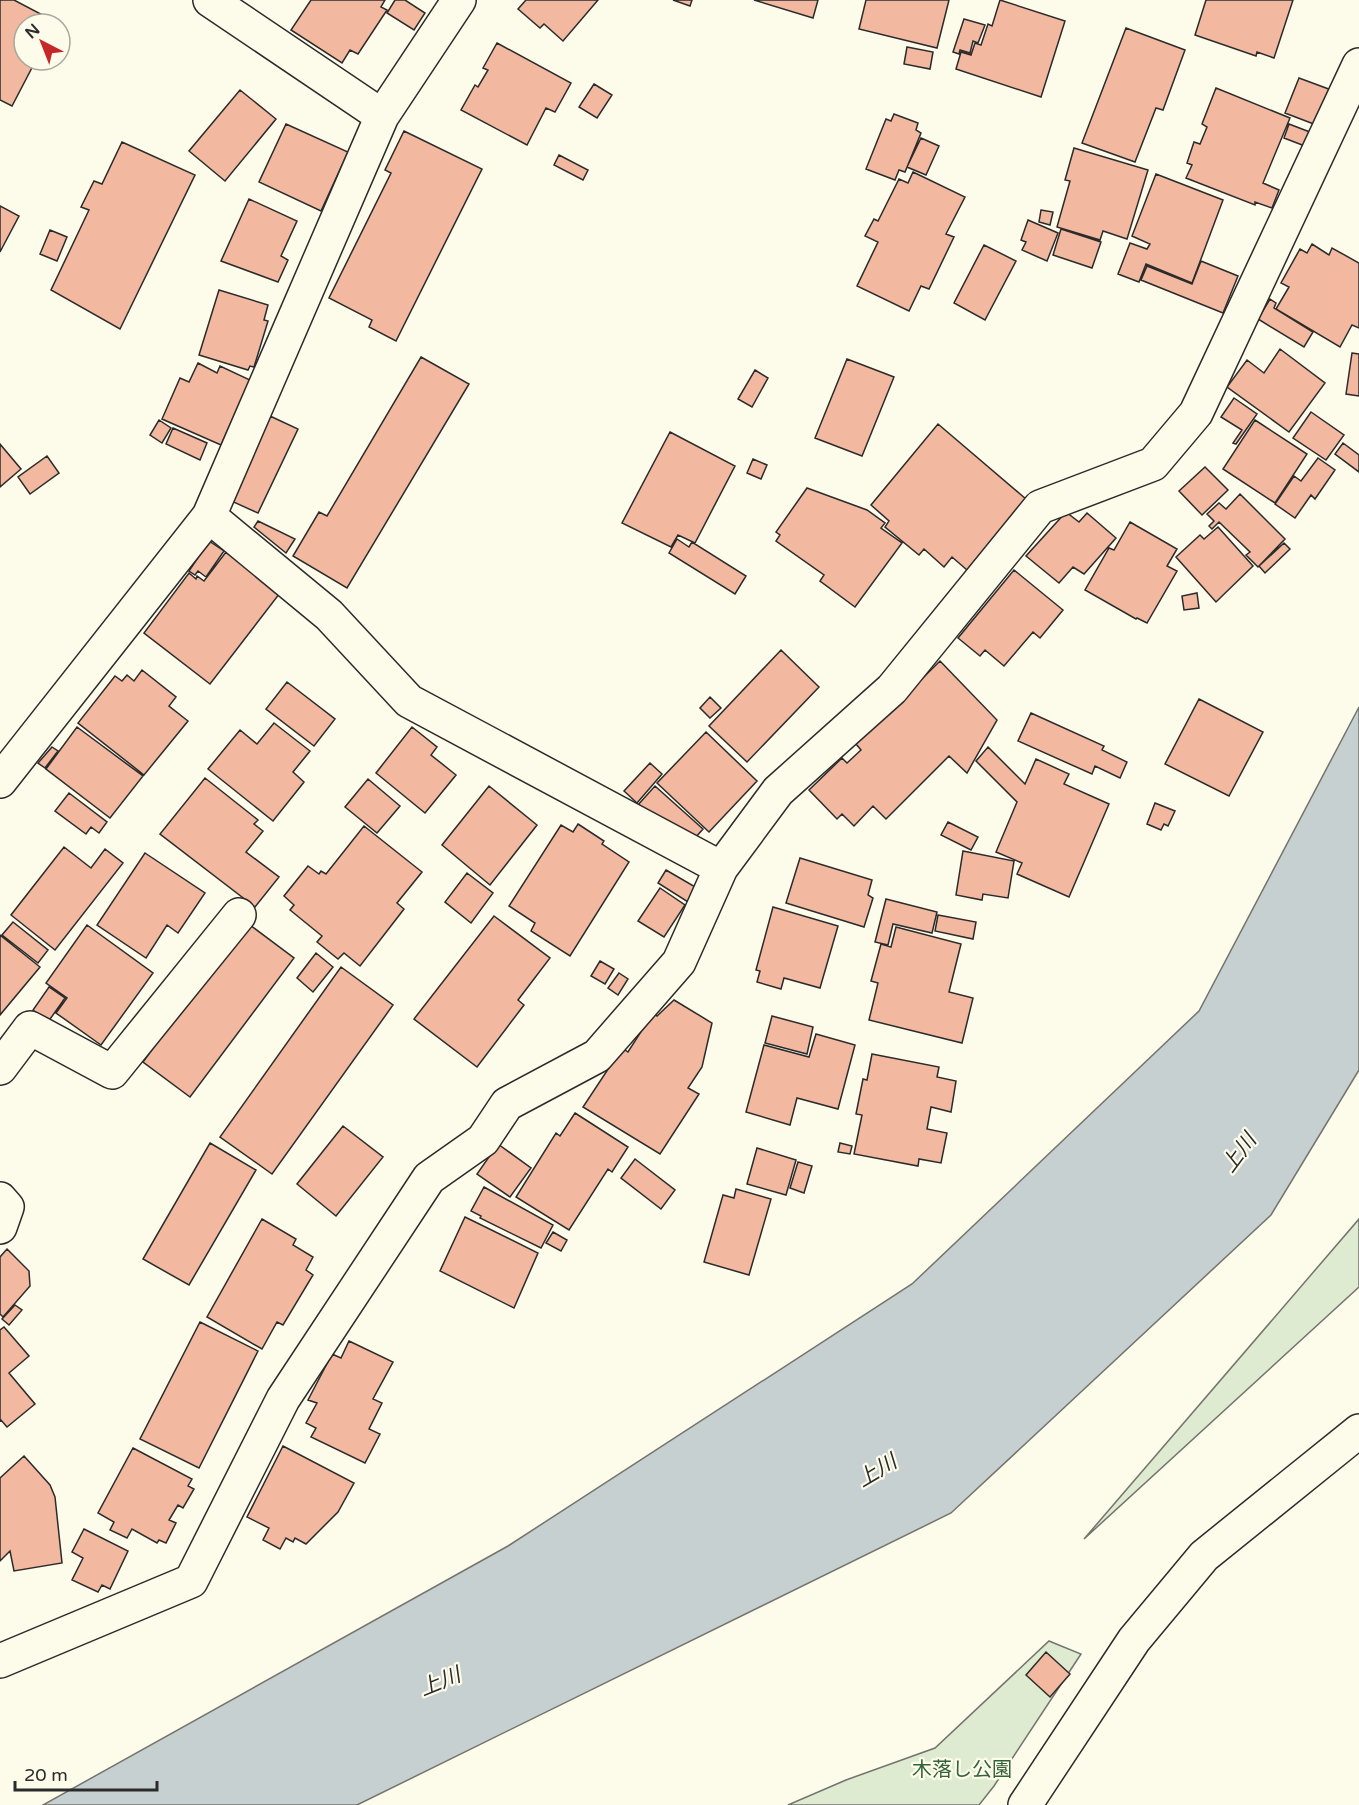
<svg xmlns="http://www.w3.org/2000/svg" width="1359" height="1805" viewBox="0 0 1359 1805" font-family="'Varela Round','Noto Sans JP',sans-serif">
	<rect width="100%" height="100%" fill="#fdfbea"/>
	<path fill="#deebd1" stroke="#74746e" stroke-width="1.5" d="M1359 1219V1287L1084 1539Z
		M1049 1641 1081 1654 994 1786 979 1805H788L846 1780 935 1748Z"/>
	<path fill="#c7d0d0" stroke="#74746e" stroke-width="1.5" d="M1359 707V1070L1271 1215 951 1513 357 1805H43L508 1546 912 1284 1199 1011Z"/>
	<path fill="#f2b8a0" stroke="#2b2b2b" stroke-width="1.5" d="M0 0H14L56 22 55 24H24V60H36L12 106 0 100Z
		M311 0H385L381 7 387 10 358 54 350 50 342 63 291 30Z
		M395 0H405L425 13 414 30 387 13Z
		M526 0H598L563 41 544 24 540 28 518 9Z
		M673 0H692L690 6Z
		M754 0H818L813 18Z
		M866 0H949L937 48 859 29Z
		M1000 0 1065 21 1041 97 956 69 961 52 971 55 975 43 981 45 988 24 992 26Z
		M1206 0H1293L1274 58 1257 52 1256 56 1195 35Z
		M964 19 985 25 978 43 973 41 970 53 960 50 959 54 953 52Z
		M1126 28 1185 50 1163 110 1156 108 1135 162 1082 143Z
		M497 43 571 83 555 112 546 108 527 145 461 110 475 85 478 87 488 70 483 68Z
		M907 47 933 52 930 69 904 64Z
		M1299 78 1334 91 1319 126 1285 113Z
		M594 84 612 95 597 118 579 107Z
		M1216 88 1290 118 1263 183 1279 190 1272 208 1255 202V205L1186 178 1192 165 1187 163 1194 142 1200 144 1207 127 1202 124Z
		M240 90 276 119 225 181 189 151Z
		M894 114 918 123 916 130 921 133 905 172 899 170 895 180 866 169 886 119 891 121Z
		M286 124 348 152 321 211 259 182Z
		M1289 124 1315 134 1310 148 1284 138Z
		M404 131 482 169 396 341 369 327 372 320 329 298 391 173 385 170Z
		M921 138 939 146 926 175 907 167Z
		M122 142 195 175 120 329 51 290 89 210 81 207 94 181 102 184Z
		M1074 148 1148 170 1127 239 1103 231 1100 240 1057 227 1070 181 1065 180Z
		M559 155 588 170 583 180 554 165Z
		M913 172 965 197 946 234 954 237 929 289 921 286 909 311 857 286 878 242 865 236 874 219 878 221 899 179 908 183Z
		M1156 174 1223 200 1192 283 1146 264 1139 282 1118 274 1130 243 1147 249 1150 244 1132 236Z
		M249 199 297 221 281 256 288 260 278 282 221 261Z
		M0 206 19 216 0 252Z
		M1041 210 1053 212 1050 225 1039 222Z
		M1028 220 1058 233 1047 261 1022 250 1026 242 1021 240Z
		M1061 229 1101 242 1092 268 1053 255Z
		M50 230 67 237 57 261 40 254Z
		M1312 244 1329 255 1332 248 1359 263V328L1352 325 1340 347 1276 309 1289 287 1281 283 1300 249 1307 253Z
		M984 245 1016 261 985 320 954 303Z
		M1201 261 1238 276 1223 313 1141 280 1147 266 1192 284Z
		M219 290 268 305 264 320 268 321 254 367 250 366 248 370 199 355Z
		M1270 299 1276 303 1274 308 1313 332 1304 347 1258 319Z
		M1280 349 1325 383 1289 432 1227 387 1247 360 1264 373Z
		M1352 353 1359 354V396L1346 394Z
		M421 357 469 384 347 588 293 556 319 512 327 516Z
		M847 359 894 377 862 456 815 438Z
		M198 363 217 373 220 366 250 380 221 445 162 419 180 378 189 382Z
		M755 370 768 378 752 407 738 399Z
		M1234 398 1257 414 1236 444 1233 443 1242 430 1221 417Z
		M1311 412 1344 435 1326 460 1293 438Z
		M270 416 298 429 258 513 229 500Z
		M159 420 171 428 162 443 150 435Z
		M1255 420 1307 454 1275 503 1223 469Z
		M938 424 1026 499 967 570 952 557 944 567 924 549 919 555 885 527 889 521 871 505Z
		M173 428 207 443 200 460 166 444Z
		M670 432 735 466 695 543 678 535 671 547 622 523Z
		M1343 443 1359 455V472L1335 454Z
		M0 444 21 469 0 487Z
		M47 456 59 473 30 494 18 477Z
		M1318 458 1335 470 1315 499 1311 495 1295 518 1275 504 1294 476 1301 481Z
		M753 459 767 465 761 479 747 473Z
		M1205 467 1228 490 1202 515 1179 491Z
		M807 488 867 510 885 523 881 528 902 543 855 607 820 581 824 575 776 541 780 535 776 532Z
		M1240 494 1285 539 1258 567 1246 555 1250 552 1219 522 1212 529 1209 526 1214 521 1207 514 1219 503 1226 509Z
		M1066 512 1079 522 1087 513 1116 538 1084 574 1073 567 1059 583 1026 556Z
		M258 521 295 539 286 553 254 527Z
		M1130 522 1177 549 1167 566 1177 571 1147 623 1137 618 1136 619 1085 590 1109 548 1114 550Z
		M1218 527 1253 566 1216 602 1176 557 1200 535 1204 539Z
		M677 539 689 547 692 542 746 576 735 594 669 553Z
		M209 541 224 551 206 577 198 571 195 575 189 571Z
		M1284 543 1290 549 1265 573 1259 566Z
		M226 552 280 593 210 684 144 633 189 573 196 579 197 576 204 581Z
		M1014 570 1063 610 1040 638 1033 632 1004 666 985 650 980 656 958 638Z
		M1197 593 1199 608 1184 610 1182 596Z
		M781 650 819 687 747 762 709 726Z
		M940 661 997 720 967 773 949 756 886 819 873 806 854 826 842 814 837 819 809 790 842 758 847 763 861 750 856 744Z
		M142 670 176 697 169 706 188 721 144 775 78 723 115 676 122 681 127 675 134 681Z
		M287 682 335 719 314 746 266 709Z
		M710 697 721 708 710 718 700 708Z
		M1199 699 1263 732 1229 796 1165 764Z
		M1031 713 1104 746 1102 750 1127 762 1120 778 1095 766 1092 774 1018 741Z
		M274 723 310 751 293 772 304 782 273 821 208 769 240 730 257 744Z
		M77 727 143 776 110 818 46 769Z
		M412 727 437 747 431 755 456 775 425 813 376 773Z
		M706 732 757 781 709 832 657 783Z
		M52 747 58 751 45 768 38 763Z
		M988 747 1025 784 1036 759 1069 774 1064 784 1109 804 1069 897 1017 874 1022 863 996 852 1017 802 976 761Z
		M650 763 662 774 637 803 624 791Z
		M205 778 258 820 254 824 263 831 246 852 279 877 255 907 160 834Z
		M368 779 400 806 377 833 345 807Z
		M489 786 537 825 490 885 442 845Z
		M655 786 703 829 695 838 637 806Z
		M69 793 107 822 99 833 91 827 86 834 55 811Z
		M1155 803 1175 811 1168 826 1164 824 1161 830 1147 824Z
		M948 822 978 837 971 850 941 835Z
		M578 824 604 841 602 844 629 862 570 956 531 931 535 923 509 906 561 825 573 832Z
		M364 826 422 872 397 903 404 909 360 966 344 953 338 959 317 942 322 936 290 910 294 905 284 896 308 866 319 874 321 871 326 874Z
		M64 847 91 868 105 849 123 863 55 950 11 915Z
		M963 851 1014 861 1008 898 983 894 982 900 956 895Z
		M145 853 205 893 178 933 167 925 146 958 97 925Z
		M800 858 872 880 868 895 873 898 864 927 786 903Z
		M666 870 697 888 688 902 658 883Z
		M467 873 493 893 471 923 445 902Z
		M660 888 685 905 664 937 638 921Z
		M886 899 937 912 932 933 893 924 888 945 875 942Z
		M773 907 838 926 820 988 784 978 781 989 757 982 760 971 756 970Z
		M938 915 976 922 973 939 935 931Z
		M494 916 550 958 518 1000 524 1005 477 1067 414 1019Z
		M13 922 48 950 38 963 2 935Z
		M246 922 294 958 190 1097 143 1062Z
		M87 925 153 973 101 1045 56 1013 67 998 46 983Z
		M896 927 961 944 949 992 973 998 962 1043 869 1020 878 983 871 981 881 944 891 947Z
		M0 935 40 967 0 1015Z
		M316 953 333 967 313 992 297 978Z
		M600 961 614 969 605 984 591 976Z
		M341 967 393 1005 272 1174 220 1137Z
		M619 973 628 979 618 995 608 988Z
		M49 987 65 998 48 1022 33 1010Z
		M674 1000 712 1023 702 1067 688 1088 699 1094 660 1154 583 1107 622 1048 628 1052 653 1013 657 1016Z
		M772 1016 813 1027 807 1054 765 1043Z
		M816 1034 855 1045 838 1109 797 1098 790 1125 746 1112 764 1045 809 1057Z
		M872 1054 939 1067 937 1077 956 1081 951 1112 931 1107 927 1129 947 1133 941 1163 919 1159 918 1166 854 1154 862 1115 856 1114 863 1079 867 1080Z
		M575 1113 628 1147 612 1172 608 1169 569 1230 516 1197 556 1133 560 1136Z
		M343 1126 383 1157 336 1216 297 1184Z
		M210 1143 256 1170 189 1285 143 1259Z
		M840 1143 852 1146 850 1154 838 1152Z
		M498 1144 531 1168 510 1197 477 1174Z
		M757 1148 796 1160 786 1195 747 1184Z
		M635 1159 675 1190 661 1209 621 1178Z
		M798 1162 812 1166 804 1193 790 1188Z
		M484 1187 553 1225 541 1248 480 1218 481 1216 471 1211Z
		M736 1189 771 1199 749 1275 704 1262 723 1195 734 1198Z
		M465 1217 538 1253 514 1308 440 1271Z
		M262 1219 296 1239 293 1245 313 1257 306 1270 313 1275 283 1325 277 1322 262 1349 207 1317Z
		M553 1232 567 1240 561 1251 546 1243Z
		M7 1249 29 1271 30 1286 3 1317 0 1314V1257Z
		M15 1305 22 1310 9 1325 2 1319Z
		M200 1322 258 1351 199 1468 140 1439Z
		M4 1327 29 1356 9 1373 35 1404 7 1427 1 1420 0 1421V1330Z
		M349 1341 393 1362 373 1399 382 1403 369 1429 380 1434 365 1463 311 1437 316 1428 306 1423 317 1403 308 1400 332 1354 341 1358Z
		M283 1446 354 1483 338 1512 306 1544 295 1538 293 1542 286 1538 280 1549 263 1540 269 1528 247 1517Z
		M133 1448 192 1479 188 1486 194 1489 183 1508 178 1505 169 1520 176 1523 166 1543 159 1540 157 1543 132 1529 127 1538 110 1530 114 1522 98 1513Z
		M24 1456 50 1485 55 1497 62 1563 14 1571 10 1551 0 1561V1478Z
		M84 1529 128 1551 110 1589 102 1585 98 1592 72 1580 83 1558 72 1552Z
		M1046 1652 1070 1674 1050 1697 1026 1675Z"/>
	<g fill="none" stroke-linecap="round" stroke-linejoin="round">
		<defs>
			<path id="minor" d="M210 0 382 116
				M209 516 329 615 409 701 721 868 778 791 892 689 1040 507 1153 464 1196 413 1359 65
				M0 781 209 516 382 116 459 0
				M0 1068 30 1028 112 1072 239 915
				M0 1199 7 1207 0 1227
				M0 1661 191 1581 283 1399 429 1178 483 1140 507 1104 597 1056 679 962 721 868"/>
			<path id="tertiary" d="M1025 1805 1134 1640 1204 1556 1359 1431"/>
		</defs>
		<use href="#minor" stroke="#2b2b2b" stroke-width="36"/>
		<use href="#tertiary" stroke="#2b2b2b" stroke-width="36"/>
		<use href="#minor" stroke="#fdfbea" stroke-width="33"/>
		<use href="#tertiary" stroke="#fdfbea" stroke-width="33"/>
	</g>
	<g text-anchor="middle" dominant-baseline="central" stroke-width="4.5" stroke-linejoin="round" paint-order="stroke">
		<g font-size="20" fill="#34623c" stroke="#fdfbea">
			<text x="962" y="1770">木落し公園</text>
		</g>
		<g font-size="21" font-style="italic" fill="#2b2b2b" stroke="#fdfbea">
			<text transform="translate(1239 1153) rotate(-53)">上川</text>
			<text transform="translate(877 1471) rotate(-31)">上川</text>
			<text transform="translate(440 1682) rotate(-22)">上川</text>
		</g>
	</g>
	<g transform="translate(42 42) rotate(318)"><circle r="28" fill="#fdfbea" stroke="#a9a89e" stroke-width="1.5"/>
	<path d="M0-4.5L10 22L0 15L-10 22Z" fill="#c62828"/>
	<text y="-9" font-size="16" font-weight="bold" text-anchor="middle" fill="#2b2b2b">N</text>
	</g>
	<path d="M15 1781v9h142v-9" fill="none" stroke="#2b2b2b" stroke-width="3"/>
	<text x="24" y="1781" font-size="18" fill="#2b2b2b" stroke="#fdfbea" stroke-width="4.5" paint-order="stroke">20 m</text>
</svg>
